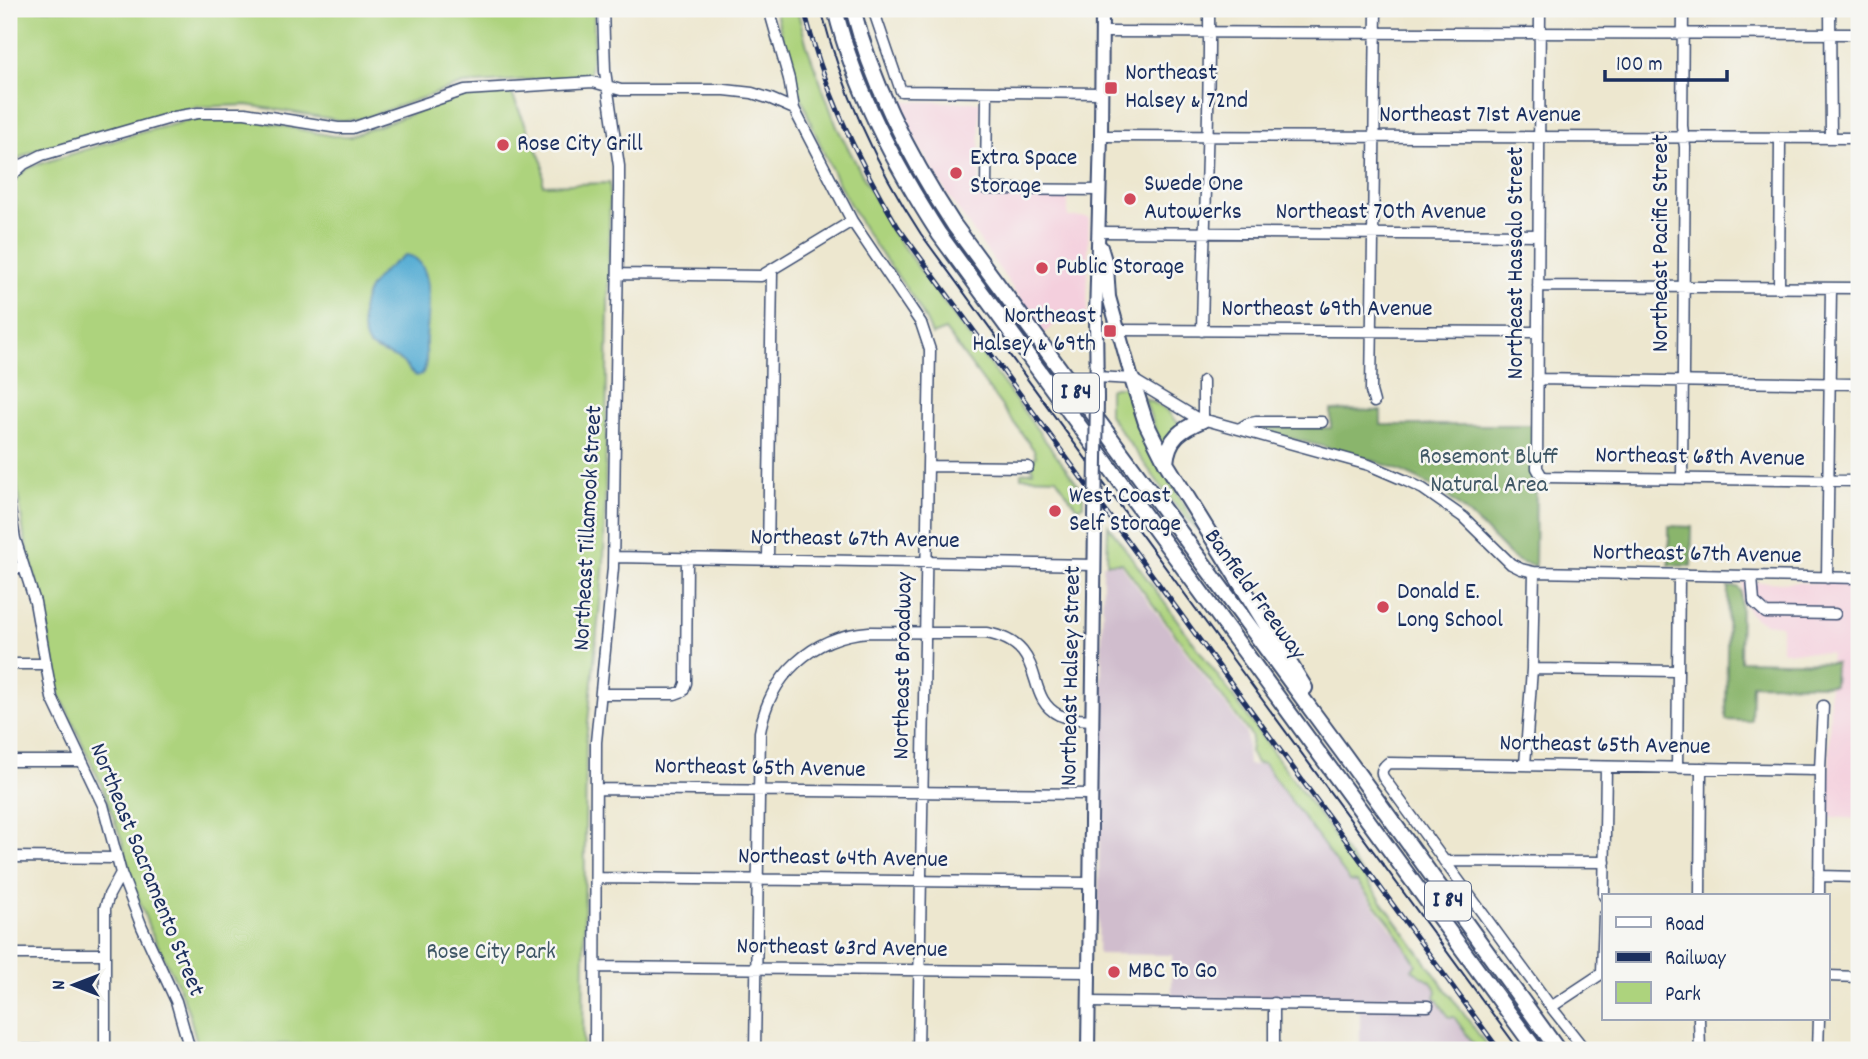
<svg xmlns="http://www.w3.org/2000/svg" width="1868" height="1059" viewBox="0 0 1868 1059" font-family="Dekko,sans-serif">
	<rect width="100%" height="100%" fill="#f6f6f2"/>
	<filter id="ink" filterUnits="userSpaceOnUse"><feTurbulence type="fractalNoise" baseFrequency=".0143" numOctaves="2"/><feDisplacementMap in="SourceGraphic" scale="14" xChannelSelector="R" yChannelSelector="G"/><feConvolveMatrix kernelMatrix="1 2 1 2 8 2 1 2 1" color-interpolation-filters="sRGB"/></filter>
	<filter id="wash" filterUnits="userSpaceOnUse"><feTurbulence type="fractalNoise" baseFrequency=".00686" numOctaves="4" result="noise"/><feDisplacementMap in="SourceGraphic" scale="28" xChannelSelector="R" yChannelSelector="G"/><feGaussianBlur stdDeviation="1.57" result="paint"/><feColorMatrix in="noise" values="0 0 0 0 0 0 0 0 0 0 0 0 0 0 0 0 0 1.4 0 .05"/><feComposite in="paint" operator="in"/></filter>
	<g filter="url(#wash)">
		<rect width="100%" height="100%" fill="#ede7cf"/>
		<path fill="#f4cfdd" d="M898 101 980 102 979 197 1068 198V217H1089L1087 317H1065L1044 333 949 197 911 133Z
			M1742 582 1859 583V819L1829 817 1830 653 1781 651V625L1765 623 1756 619 1748 611 1743 601Z"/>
		<path fill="#d0bdcd" d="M1103 564H1120L1246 733 1248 765H1265L1400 940 1480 1050H1360V1005L1172 1004V955L1098 954Z"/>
		<path fill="#add37d" stroke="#64816e" stroke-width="2" d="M13 9H594V43L589 76 463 84 364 118 345 121 247 105 196 107 34 151 16 160 9 167V74H13Z
			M775 9H797L807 46 837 127 893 233 1083 492V505L1077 508 1056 478 1021 477V473L1033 471 1031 461 1036 456 1034 450 945 330 932 335C920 300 883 260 863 227 822 160 793 85 775 9Z
			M511 92 543 164V185L610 183 604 563 586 742 583 1047 243 1044 242 1050H199L189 1013 177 983 150 930 133 884 122 841 101 784 58 691 42 601 24 536 9 427V191L14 179 30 167 139 133 195 119 245 118 332 136H350L458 97Z
			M1114 387H1123L1130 394 1148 444 1198 529 1197 530 1171 500 1109 415V390Z
			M1144 398 1167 410 1176 422 1181 424 1162 448Z
			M1108 525 1490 1050H1478L1454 1017H1449L1435 997 1437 991 1431 982 1412 970 1416 964 1391 924 1357 882 1350 881 1264 764 1256 763 1250 752 1252 737 1122 563H1107Z"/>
		<path fill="#8ab56c" stroke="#527265" stroke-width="2" d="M1331 410 1381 411V425H1534L1536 479 1535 566 1522 563 1513 558C1487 533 1464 506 1433 487 1379 455 1314 446 1255 429V427L1331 428Z
			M1669 526 1692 527 1691 566 1669 565Z
			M1728 587H1738L1741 592 1740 661 1835 663 1834 685 1752 684 1751 721 1726 720Z"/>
		<path fill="#58aed4" stroke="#3a6e99" stroke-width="2" d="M405 255C436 257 429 315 426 337 425 349 429 364 422 374L417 376C409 373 408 366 401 361 391 355 379 352 369 346 364 338 363 330 362 320 360 290 381 271 405 255Z"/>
	</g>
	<g filter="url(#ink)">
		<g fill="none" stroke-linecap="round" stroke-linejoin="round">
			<defs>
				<path id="minor" d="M769 9 789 79 794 109 852 221 921 323 930 350 918 1050
					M873 9 901 91 1101 93
					M1540 9 1537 468 1541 475 1545 477 1859 481
					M1830 9 1831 138
					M1101 32 1859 34
					M987 92 986 189 1100 190
					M1101 136 1859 138
					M9 178 24 164 42 155 174 117 198 113H245L338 128H352L465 90 593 82 621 90H725L752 93 771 99 794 109
					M1098 232 1538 235
					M618 274 761 276 852 221
					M1538 286 1859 288
					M1779 288 1780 138
					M1117 330 1537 332
					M1202 331C1204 223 1210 116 1209 9
					M1097 377 1132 379 1195 417 1369 465 1404 480 1423 489 1463 517 1511 564 1521 569 1534 572 1859 578
					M1537 379 1859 384
					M1374 402 1371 391 1376 9
					M1203 420V381
					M1239 429 1247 424 1256 422H1322
					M930 466 1028 467
					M1682 478 1685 147 1682 126 1683 9
					M9 504 15 539 35 602 52 698 103 805 121 873 142 927 176 1001 190 1050
					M614 557 1095 565
					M768 559 772 271
					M9 568H24
					M1752 577 1754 602 1766 613 1835 614
					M1827 578 1831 288
					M9 664H46
					M1532 669 1678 671
					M601 694H675L683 691 686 683 687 558
					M9 761H82
					M1525 765 1532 669 1534 572
					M1677 768 1679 576
					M597 789 1091 794
					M9 857 117 858
					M1444 861 1605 862
					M1819 876 1859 877
					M596 878 1090 883
					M1604 896 1606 767
					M1700 896 1701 768
					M1819 896 1820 770 1823 706
					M9 954H105
					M596 967 1088 972
					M1602 972 1604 916
					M1828 976 1859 977
					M1088 1002 1428 1006
					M1551 1007 1604 972
					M1699 1019 1700 1050
					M9 1050H48
					M105 1050V908L109 895 121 873
					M595 1050 596 742 613 568 619 187V166L605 71 603 9
					M755 1050 760 732C769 676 812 636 869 632L986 633C1050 644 1022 697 1059 715 1070 720 1081 719 1092 720
					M1274 1050V1003
					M1369 1050V1049
					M1585 1050 1551 1007 1383 777C1380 771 1383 767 1388 763L1820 770
					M1818 1050 1819 1019"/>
				<path id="major" d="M1101 247 1107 267 1109 297 1132 379
					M1097 398 1096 317 1101 136 1102 9
					M1088 1050 1095 520"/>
				<path id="highway" d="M835 9C855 90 894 164 939 234L1536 1050
					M853 9C873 87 910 158 954 225L1343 753 1558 1050
					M1132 379 1146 423 1166 463 1305 688
					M1166 463C1168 437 1182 429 1203 420"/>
			</defs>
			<use href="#minor" stroke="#3a4b6f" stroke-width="13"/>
			<use href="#major" stroke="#3a4b6f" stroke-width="16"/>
			<use href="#highway" stroke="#3a4b6f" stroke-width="18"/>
			<use href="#minor" stroke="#fff" stroke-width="10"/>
			<use href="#major" stroke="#fff" stroke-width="12"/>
			<use href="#highway" stroke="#fff" stroke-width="14"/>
			<path stroke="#1b2f5e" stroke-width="2" d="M821 9C842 90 875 164 921 234L1519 1050"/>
			<defs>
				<path id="rail" d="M804 9C823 87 856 158 898 227L1499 1050"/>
			</defs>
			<use href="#rail" stroke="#1b2f5e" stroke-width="5"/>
			<use href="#rail" stroke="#f6f6f2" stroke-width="2.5" stroke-dasharray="8" stroke-linecap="butt"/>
			<defs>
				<path id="major-bridge" d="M1095 520 1097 398"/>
			</defs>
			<use href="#major-bridge" stroke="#3a4b6f" stroke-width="16" stroke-linecap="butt"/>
			<use href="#major-bridge" stroke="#fff" stroke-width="12"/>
		</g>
	</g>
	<g fill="#d1495b" stroke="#f6f6f2" stroke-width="2.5">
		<rect x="1104" y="81" width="14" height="14" rx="3.5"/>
		<circle cx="503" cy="145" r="7"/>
		<circle cx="956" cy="173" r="7"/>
		<circle cx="1130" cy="199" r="7"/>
		<circle cx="1042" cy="268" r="7"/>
		<rect x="1103" y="324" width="14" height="14" rx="3.5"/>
		<circle cx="1055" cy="511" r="7"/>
		<circle cx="1383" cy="607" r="7"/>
		<circle cx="1114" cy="972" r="7"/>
	</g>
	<g text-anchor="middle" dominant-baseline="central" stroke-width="5" stroke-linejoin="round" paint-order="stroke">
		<g fill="#f6f6f2" stroke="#5d6b8a" stroke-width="2">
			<rect x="1053" y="373.5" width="46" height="39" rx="5"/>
			<rect x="1425" y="881.5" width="46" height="39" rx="5"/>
		</g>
		<g font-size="23" font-weight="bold" fill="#1b2f5e">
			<text x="1076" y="393">I 84</text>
			<text x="1448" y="901">I 84</text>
		</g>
		<g font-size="24" fill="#1b2f5e" stroke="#f6f6f2" text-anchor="start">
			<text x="1125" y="74">Northeast<tspan x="1125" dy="28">Halsey &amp; 72nd</tspan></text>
			<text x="517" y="145">Rose City Grill</text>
			<text x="970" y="159">Extra Space<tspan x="970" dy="28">Storage</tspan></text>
			<text x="1144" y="185">Swede One<tspan x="1144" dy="28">Autowerks</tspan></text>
			<text x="1056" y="268">Public Storage</text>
			<text x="1096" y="317" text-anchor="end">Northeast<tspan x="1096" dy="28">Halsey &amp; 69th</tspan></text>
			<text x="1069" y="497">West Coast<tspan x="1069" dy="28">Self Storage</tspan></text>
			<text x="1397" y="593">Donald E.<tspan x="1397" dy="28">Long School</tspan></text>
			<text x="1128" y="972">MBC To Go</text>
		</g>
		<g font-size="24" fill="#1b2f5e" stroke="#f6f6f2">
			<text x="1480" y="116">Northeast 71st Avenue</text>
			<text x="1381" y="213">Northeast 70th Avenue</text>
			<text transform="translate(1662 243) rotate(-90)">Northeast Pacific Street</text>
			<text transform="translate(1517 263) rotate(-90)">Northeast Hassalo Street</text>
			<text x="1327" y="310">Northeast 69th Avenue</text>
			<text transform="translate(1700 458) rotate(1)">Northeast 68th Avenue</text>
			<text transform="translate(589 528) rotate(-87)">Northeast Tillamook Street</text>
			<text transform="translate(855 540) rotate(1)">Northeast 67th Avenue</text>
			<text transform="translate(1697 555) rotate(1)">Northeast 67th Avenue</text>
			<text transform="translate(1254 595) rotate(54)">Banfield Freeway</text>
			<text transform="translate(904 666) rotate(-89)">Northeast Broadway</text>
			<text transform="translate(1072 676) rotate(-89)">Northeast Halsey Street</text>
			<text transform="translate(1605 746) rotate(1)">Northeast 65th Avenue</text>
			<text transform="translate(760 769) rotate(1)">Northeast 65th Avenue</text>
			<text transform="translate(843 859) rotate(1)">Northeast 64th Avenue</text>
			<text transform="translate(146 870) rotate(68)">Northeast Sacramento Street</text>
			<text transform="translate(842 949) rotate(1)">Northeast 63rd Avenue</text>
		</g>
		<g font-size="24" fill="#405866" stroke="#f6f6f2">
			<text x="1489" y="458">Rosemont Bluff<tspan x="1489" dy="28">Natural Area</tspan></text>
			<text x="491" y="953">Rose City Park</text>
		</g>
	</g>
	<rect width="1868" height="1059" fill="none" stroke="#f6f6f2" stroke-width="35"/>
	<rect x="1602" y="894" width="228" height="126" fill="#f6f6f2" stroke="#9ea6b7" stroke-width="2"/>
	<rect x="1616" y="917" width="35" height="10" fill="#ffffff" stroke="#9ea6b7" stroke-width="2"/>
	<text x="1665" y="930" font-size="21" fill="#1b2f5e">Road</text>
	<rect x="1616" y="952" width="35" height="10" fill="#1b2f5e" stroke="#9ea6b7" stroke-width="2"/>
	<text x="1665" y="964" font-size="21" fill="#1b2f5e">Railway</text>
	<rect x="1616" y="982" width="35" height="21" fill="#add37d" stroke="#9ea6b7" stroke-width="2"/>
	<text x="1665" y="1000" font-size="21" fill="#1b2f5e">Park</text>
	<g transform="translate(74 985) rotate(270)" stroke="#f6f6f2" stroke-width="5" paint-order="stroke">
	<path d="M0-5L12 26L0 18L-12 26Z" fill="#1b2f5e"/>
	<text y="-10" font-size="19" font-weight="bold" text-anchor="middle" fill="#1b2f5e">N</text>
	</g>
	<path d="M1605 70v10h122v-10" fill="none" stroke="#1b2f5e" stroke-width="3.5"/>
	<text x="1616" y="70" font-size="21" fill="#1b2f5e" stroke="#f6f6f2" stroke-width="5" paint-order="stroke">100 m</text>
</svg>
